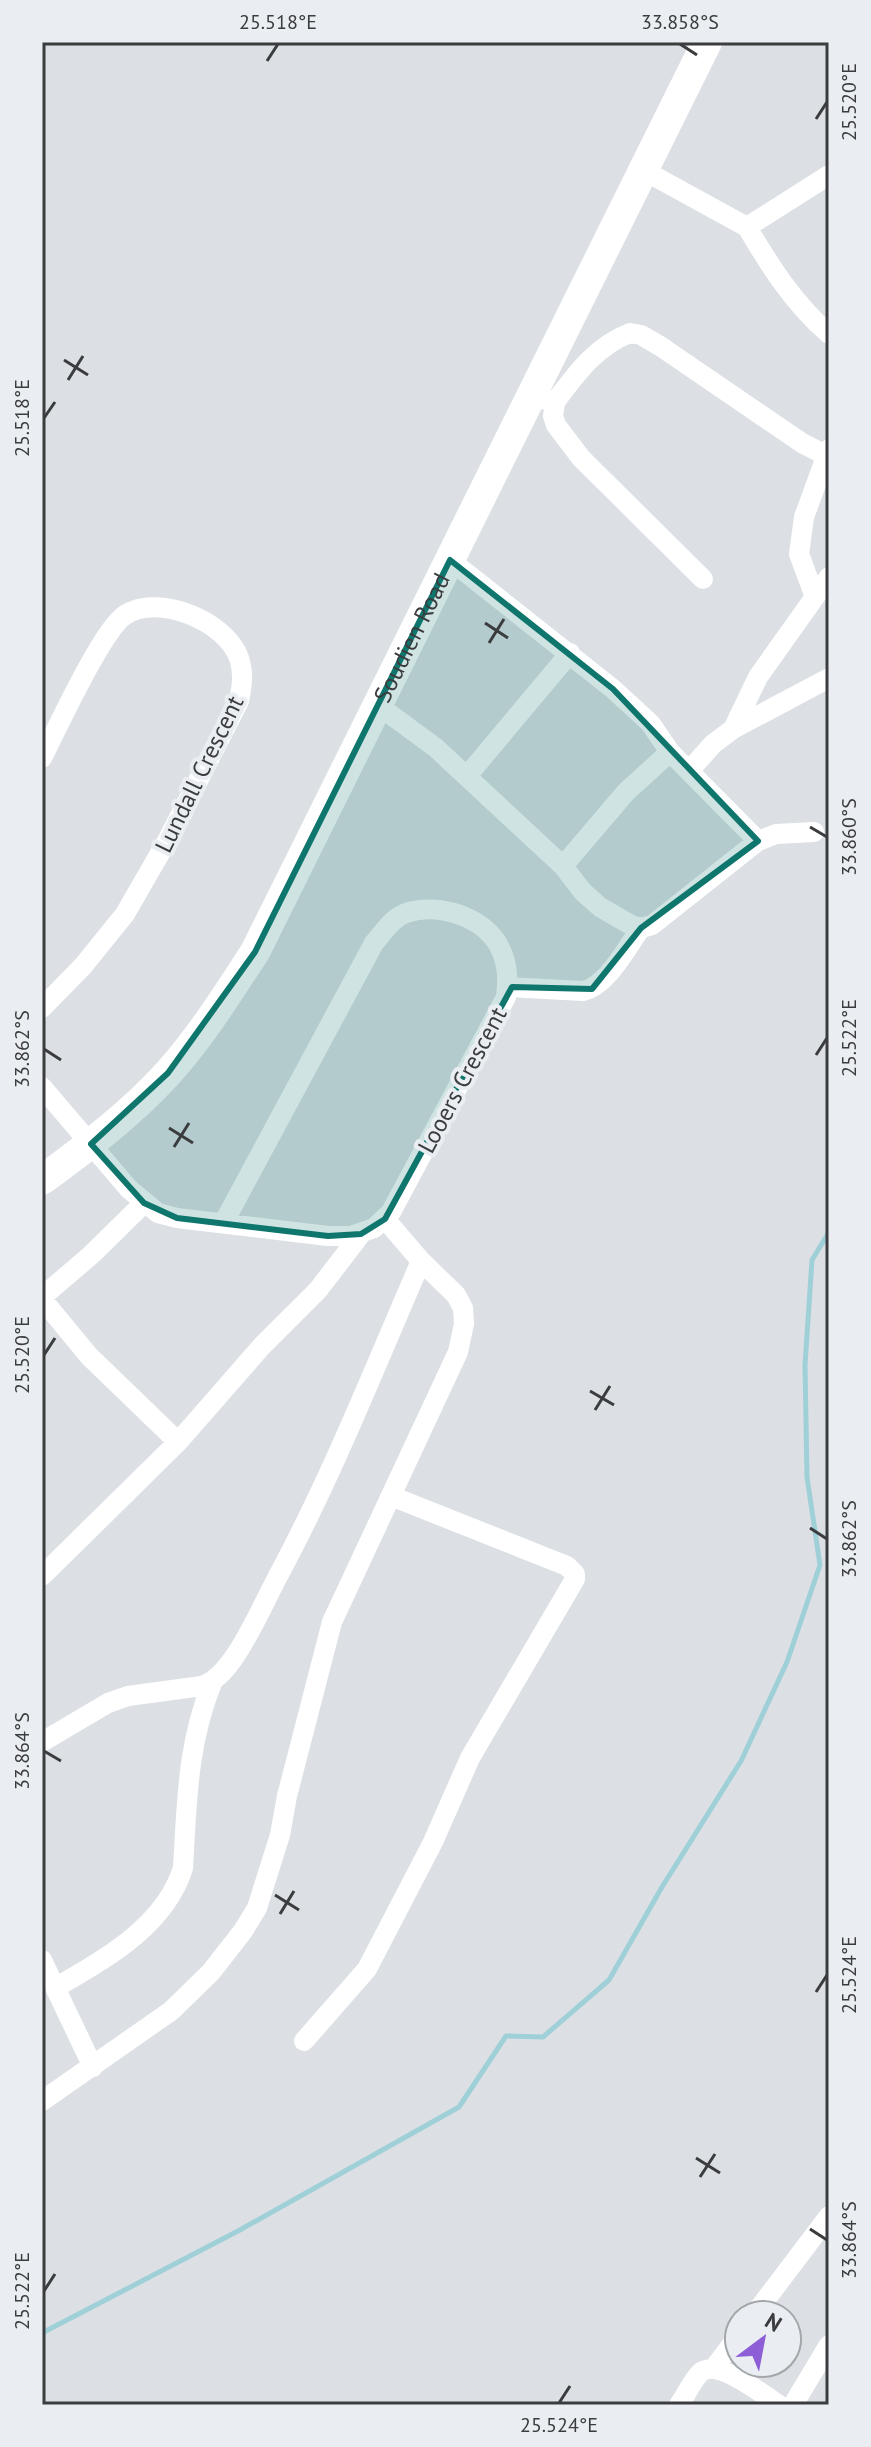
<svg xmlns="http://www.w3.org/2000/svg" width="871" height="2447" viewBox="0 0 871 2447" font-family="'PT Sans',sans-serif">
	<rect width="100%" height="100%" fill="#dce0e5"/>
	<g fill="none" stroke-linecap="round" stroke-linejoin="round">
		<path stroke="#9fcfd7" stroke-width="5" d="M42 2333 238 2231 459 2107 506 2036 543 2037 609 1980 662 1887 741 1761 787 1662 820 1565 807 1477 805 1365 812 1260 829 1232"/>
		<path stroke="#fff" stroke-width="20" d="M643 170 747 227 829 175
			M747 227C770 266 794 304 829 334
			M531 396 555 402C576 374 596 346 630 333L641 335 660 346 802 443 829 457
			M555 402 553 416 556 425 581 458 703 579
			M450 560 613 689 650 723 670 752 758 841
			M815 597 799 554 804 517 829 449
			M379 706 436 748 563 866 583 892 600 907 631 925 641 928 652 925 758 841 776 834 814 832
			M733 729 758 677 829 577
			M42 758C57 729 102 630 125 615 158 593 226 621 239 658 244 673 242 686 239 701L167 841 125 914 83 966 42 1008
			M689 771 713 744 733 729 829 678
			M467 776 570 653
			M563 866 626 792 670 752
			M507 987 583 991C608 985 626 948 641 928
			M42 1087 129 1189 158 1213 177 1218 328 1236H351L374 1228 391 1212 506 997C508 979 508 964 500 948 485 917 438 902 406 913 392 918 384 932 374 943L224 1222
			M42 1297 91 1255 144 1203
			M42 1299 89 1356 178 1442
			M42 1576 178 1442 261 1347 318 1290 361 1234
			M42 1742 108 1703 128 1696 202 1686C217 1681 228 1667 237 1653 252 1630 264 1603 277 1578 332 1476 375 1367 421 1261
			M42 1960 93 2067
			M57 1987C106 1958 165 1926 183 1868 187 1802 187 1745 212 1683
			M304 2041 367 1969 433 1842 470 1758 575 1579V1574L567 1566 391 1496
			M42 2101 171 2011 211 1972 243 1931 257 1908 280 1835 287 1796 332 1622 458 1352 464 1324 463 1308 456 1295 421 1261 385 1219
			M754 2315 829 2216
			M714 2368 739 2335
			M679 2405C686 2395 692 2381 700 2373 717 2357 763 2395 779 2405
			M793 2405 829 2345"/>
		<path stroke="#fff" stroke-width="30" id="s1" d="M42 1180C87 1147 131 1114 169 1072 202 1035 228 993 255 952L707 42"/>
	</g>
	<path fill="#0f766e" fill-opacity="0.2" stroke="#0f766e" stroke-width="6" stroke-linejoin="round" d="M450 560 613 689 758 841 641 928 592 989 512 987 385 1219 361 1234 328 1236 177 1218 144 1203 91 1144 168 1073 255 952Z"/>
	<path fill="none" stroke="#3b3c3e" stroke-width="3" d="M680 44 697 55M267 61 278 44M816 119 827 102M64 360 88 375M68 380 83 356M44 418 55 402M485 623 508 638M489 643 504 619M810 827 827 837M44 1049 61 1060M816 1055 827 1038M169 1128 193 1143M174 1147 189 1123M44 1355 55 1338M590 1391 614 1405M595 1410 610 1386M810 1528 827 1539M44 1751 61 1761M275 1895 299 1910M280 1914 294 1891M816 1992 827 1975M696 2158 720 2173M700 2177 715 2154M810 2229 827 2240M44 2291 55 2274M559 2403 570 2386"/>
	<g text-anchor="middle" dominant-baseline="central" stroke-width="8" stroke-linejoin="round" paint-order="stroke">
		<g font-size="24" fill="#3b3c3e" stroke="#eaeef2">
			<text stroke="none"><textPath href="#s1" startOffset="666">Soudien Road</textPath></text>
			<text transform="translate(199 774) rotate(-64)">Lundall Crescent</text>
			<text transform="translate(462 1080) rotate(-62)">Looers Crescent</text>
		</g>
	</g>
	<rect width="871" height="2447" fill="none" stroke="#eaeef2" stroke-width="88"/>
	<g transform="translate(763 2339) rotate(32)"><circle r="38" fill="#eaeef2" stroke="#a4a7aa" stroke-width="2"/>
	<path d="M0-6L14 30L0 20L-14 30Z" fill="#8e5ed7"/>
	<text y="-12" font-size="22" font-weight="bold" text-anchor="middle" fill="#3b3c3e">N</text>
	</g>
	<rect x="44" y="44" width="783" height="2359" fill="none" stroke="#3b3c3e" stroke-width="3"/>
	<g font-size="20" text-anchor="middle" fill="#3b3c3e">
		<text x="278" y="29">25.518°E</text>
		<text x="680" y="29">33.858°S</text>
		<text transform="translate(849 102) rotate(-90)" y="7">25.520°E</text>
		<text transform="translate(22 418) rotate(-90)" y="7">25.518°E</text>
		<text transform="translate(849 837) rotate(-90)" y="7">33.860°S</text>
		<text transform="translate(849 1038) rotate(-90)" y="7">25.522°E</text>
		<text transform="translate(22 1049) rotate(-90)" y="7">33.862°S</text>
		<text transform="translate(22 1355) rotate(-90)" y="7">25.520°E</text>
		<text transform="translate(849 1539) rotate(-90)" y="7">33.862°S</text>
		<text transform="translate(22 1751) rotate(-90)" y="7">33.864°S</text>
		<text transform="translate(849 1975) rotate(-90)" y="7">25.524°E</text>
		<text transform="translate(849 2240) rotate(-90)" y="7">33.864°S</text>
		<text transform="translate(22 2291) rotate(-90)" y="7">25.522°E</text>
		<text x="559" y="2432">25.524°E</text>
	</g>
</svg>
